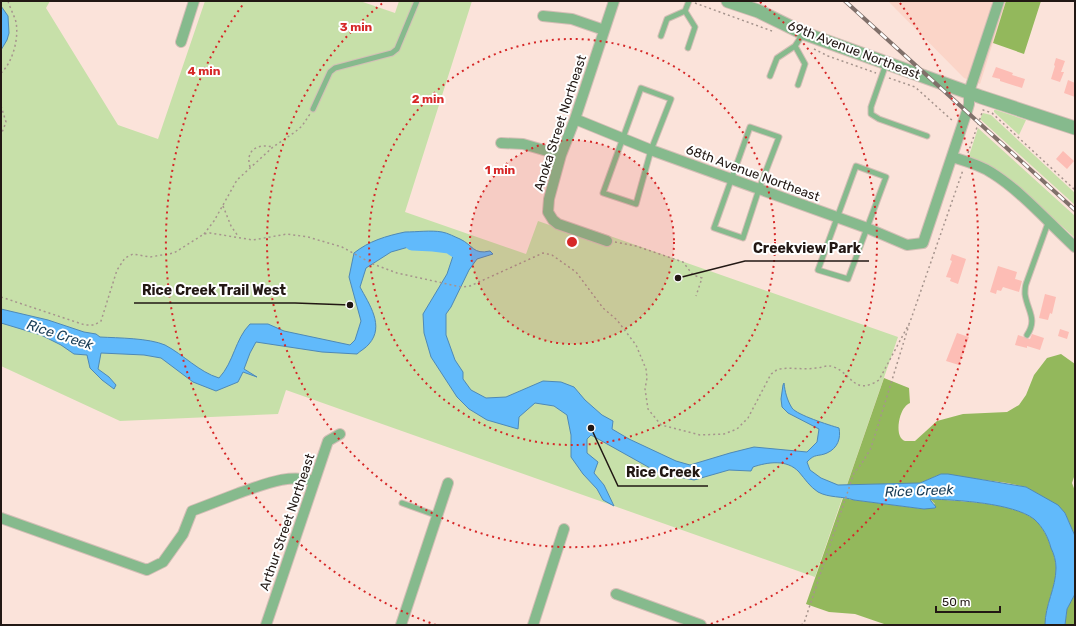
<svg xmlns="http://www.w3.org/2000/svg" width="1076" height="626" viewBox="0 0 1076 626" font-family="Rubik,sans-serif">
	<rect width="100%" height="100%" fill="#fbe3da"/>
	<path fill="#fbd5c8" d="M888 1H1006L980 84 964 78Z"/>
	<path fill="#c7e0a9" d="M1 1H50L46 8 118 125 158 139 205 1H360L395 13 399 1H472L405 212 526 254 538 221 587 238 590 229 898 337 815 577 286 390 278 414 120 421 1 366Z
		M994 110H996L1026 120 1019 135 994 112Z
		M983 113 991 115 1075 193V205L980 119Z
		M978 128 1075 216V238L1013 182 998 171 969 156Z"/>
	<path fill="#93b85c" d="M1006 1H1041L1024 54 993 43Z
		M1061 354 1075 364V474L1072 483 1075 491V536L1065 513 1058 506 1026 487 1007 483 941 474 920 483 847 485 884 378 909 388 910 403C908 404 906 405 905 407 899 413 894 437 905 441 908 441 912 441 915 441L937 421 963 414 1007 412 1019 405 1026 395 1034 375 1047 358Z
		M843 498 854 500 924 509 935 504 930 499C957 501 1011 502 1034 519 1042 526 1047 535 1050 545 1053 552 1056 560 1056 568 1056 588 1045 605 1045 625H994L978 624 977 625H887L855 614 829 612 806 604Z
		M1075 594V625H1065L1067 609Z"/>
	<path fill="#61bafb" stroke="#4e89b6" d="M1 6 8 16 9 33 7 40 1 50Z
		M405 232C417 232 431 230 442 232 448 233 455 237 460 239 473 245 473 255 490 251L493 254 477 259 469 270 451 307 446 314V335L455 360 463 372V379L471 390 486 398 506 397 543 381 561 382 574 387 585 400 602 415 613 421 612 429 629 439 676 461 690 465 730 453 754 447 807 452 817 442 819 429 788 413 782 407 781 399 783 385 784 383C785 392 787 400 792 408 797 415 829 425 839 428 841 438 838 448 827 453 818 457 815 453 807 462L810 470 821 478 838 485 920 483 941 474H948L1026 487 1058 505 1065 513 1075 536V594L1067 609 1065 625H1045C1045 605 1056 588 1056 568 1056 561 1054 554 1051 548 1048 537 1043 527 1034 519 1013 503 957 500 930 499L931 501 936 507 935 508 924 509 854 500C842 496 829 498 818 492 810 487 805 479 799 472 787 459 768 462 753 467L751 471 729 470 694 480 659 473 591 435 587 439V453L598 462 594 473 604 485 614 506 603 500 597 489 583 474 571 457V435L567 415 554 406 535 403 519 417 518 429 487 420 469 409 457 397 431 357 424 333 423 314 447 274 453 256 448 246 433 244 412 246 391 252 366 268 360 287C369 304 385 326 369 344 366 348 360 351 357 354L322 352 256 342 250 353 244 369 257 377 243 372 238 382 216 391 193 382 161 358 144 355 101 353 98 369 109 377 116 385 114 389 102 380 90 368 87 355 74 354 61 345 41 335 1 323V309L48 320 84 332 96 334 100 337C118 338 149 338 165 345 184 355 199 372 219 378 234 362 235 339 250 324H268L284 331 350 345 355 340 361 321 349 277 354 253C369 241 386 236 405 232Z"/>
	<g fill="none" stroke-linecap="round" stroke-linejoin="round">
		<path stroke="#61bafb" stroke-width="15" d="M412 243 433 244 449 246 460 253"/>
	</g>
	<path fill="#fdbdb5" d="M1056 58 1065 61 1061 72H1064L1060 82 1051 79 1055 66 1054 65Z
		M996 67 1013 73 1012 75 1025 79 1022 88 1000 81V79L992 77Z
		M1068 80 1075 83V97L1064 93Z
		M1063 151 1074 161 1067 169 1056 159Z
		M952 254 966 259 958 284 950 281 951 278 946 277 952 261 950 260Z
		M998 266 1017 272 1015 279 1022 281 1019 292 1003 287 1001 291 997 290 996 294 990 292Z
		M1045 294 1056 297 1052 314 1050 313 1048 320 1039 318Z
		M1060 329 1069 332 1067 339 1058 336Z
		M957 333 969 337 959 365 946 361Z
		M1032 334 1044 338 1040 350 1027 346V348L1015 345 1018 335 1030 339Z"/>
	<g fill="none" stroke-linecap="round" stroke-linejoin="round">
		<defs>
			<path id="service" d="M685 11 695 27 688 48
				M661 36 667 19 685 11 689 1
				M795 46 805 64 798 85
				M886 64 871 107V114L879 119 927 136
				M770 76 777 58 795 46 803 34
				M641 88 671 99 651 150 636 204 603 193Z
				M313 109 330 72 335 68 392 53 397 49 417 1
				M750 127 779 137 759 189 743 238 714 228Z
				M856 166 886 177 848 279 818 270Z
				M1027 335C1038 319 1027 310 1025 294 1025 291 1025 287 1026 284L1048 223
				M402 503 438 516"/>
			<path id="minor" d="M543 16 572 19 604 30
				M181 42 194 1
				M575 119 651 150 867 228 907 245 923 243 967 111 969 104V92L999 1
				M501 143 523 144 561 155
				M952 157C965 161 980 165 992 173 1021 191 1049 223 1075 247
				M607 241 558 224 553 220 548 212 549 199 561 155 575 119 614 1
				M1 518 147 570 163 562 183 534 192 511C208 505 223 499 239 493 263 485 288 473 314 481
				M616 594 701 625
				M266 625 328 441 340 434
				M401 625 448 483
				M533 625 564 529"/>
			<path id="tertiary" d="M728 1 758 11 803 33 981 97 1075 128"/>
		</defs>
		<use href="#service" stroke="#d4beb6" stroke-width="7"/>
		<use href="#minor" stroke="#d4beb6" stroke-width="12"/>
		<use href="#tertiary" stroke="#d4beb6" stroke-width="15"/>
		<path stroke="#a6948d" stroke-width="1.5" stroke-dasharray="2 3" stroke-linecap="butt" d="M695 3 772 31
			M814 49 828 56 876 73
			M1 73C13 62 19 38 16 22 14 15 10 8 8 1
			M889 78 915 87 954 122
			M1 106 6 122 1 135
			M968 153 983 110 992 113 1075 190
			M250 167C245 150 258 143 273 147
			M223 206 231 226 238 236
			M204 234 214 221 237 180 273 147 295 132 302 126 310 114
			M615 242 636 246 683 262 693 275 702 278 696 296
			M1 297 85 325H94L101 321 117 270 125 258 133 254 150 257 174 253 204 234 210 233 253 240 287 234 308 237 342 247 373 264 397 273 461 287 470 286 543 253 552 255 576 272 603 308 617 320 636 345 646 369 647 378 645 389 648 409 661 425 700 435 724 434 737 429 748 418 771 374C774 372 776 370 779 369 791 367 804 370 816 368 822 368 827 364 834 367 853 375 854 396 879 380L910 322 963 170
			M801 625 804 623 854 473 862 463 871 448 909 325"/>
		<use href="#service" stroke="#86ba8d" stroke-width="5"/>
		<use href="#minor" stroke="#86ba8d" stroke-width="10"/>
		<use href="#tertiary" stroke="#86ba8d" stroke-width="13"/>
		<defs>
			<path id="rail" d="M845 1 1075 210"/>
		</defs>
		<use href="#rail" stroke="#80706a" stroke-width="4"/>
		<use href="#rail" stroke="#fff" stroke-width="2.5" stroke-dasharray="8" stroke-linecap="butt"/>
	</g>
	<circle cx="572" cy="242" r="102" fill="#d62828" fill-opacity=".12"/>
	<g fill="none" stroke="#d62828" stroke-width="2" stroke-dasharray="2 4">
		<circle cx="572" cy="242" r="102"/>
		<circle cx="572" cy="242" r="203"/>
		<path d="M760 2A305 305 0 1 1 384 2"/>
		<path d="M436 625A406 406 0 0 1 244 3M900 3A406 406 0 0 1 708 625"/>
	</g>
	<g text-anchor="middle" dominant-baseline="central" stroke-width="4" stroke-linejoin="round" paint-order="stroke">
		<g font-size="13" fill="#221814" stroke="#fff">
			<text transform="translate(854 50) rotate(21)">69th Avenue Northeast</text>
			<text transform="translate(560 123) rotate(-72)">Anoka Street Northeast</text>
			<text transform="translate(753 173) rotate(20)">68th Avenue Northeast</text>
			<text transform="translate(287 522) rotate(-71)">Arthur Street Northeast</text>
		</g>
		<g font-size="14" font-style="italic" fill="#173c56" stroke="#fff">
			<text transform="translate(60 335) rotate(18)">Rice Creek</text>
			<text transform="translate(919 491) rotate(-2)">Rice Creek</text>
		</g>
	</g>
	<circle cx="572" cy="242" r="6" fill="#d62828" stroke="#fff" stroke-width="2"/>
	<g font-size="12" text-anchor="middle" font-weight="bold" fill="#d62828" stroke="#fff" stroke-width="4" stroke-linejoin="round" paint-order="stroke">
		<text x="356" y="31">3 min</text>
		<text x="204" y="75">4 min</text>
		<text x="428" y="103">2 min</text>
		<text x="500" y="174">1 min</text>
	</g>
	<path fill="none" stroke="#221814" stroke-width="1.5" d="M678 278L745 261H869M350 305L295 303H134M591 428L618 486H708"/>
	<g fill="#221814" stroke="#fff" stroke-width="1.5">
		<circle cx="678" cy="278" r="4"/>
		<circle cx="350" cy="305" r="4"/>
		<circle cx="591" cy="428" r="4"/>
	</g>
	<g font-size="14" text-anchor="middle" font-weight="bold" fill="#221814" stroke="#fff" stroke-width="4" stroke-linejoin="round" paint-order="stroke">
		<text x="807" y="253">Creekview Park</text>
		<text x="214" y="295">Rice Creek Trail West</text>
		<text x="663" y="477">Rice Creek</text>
	</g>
	<rect width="1076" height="626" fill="none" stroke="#221814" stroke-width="4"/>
	<path d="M936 606v6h64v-6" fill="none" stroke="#221814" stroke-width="2"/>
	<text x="942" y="606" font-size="12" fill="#221814" stroke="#ffffff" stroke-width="3" paint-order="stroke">50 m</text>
</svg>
